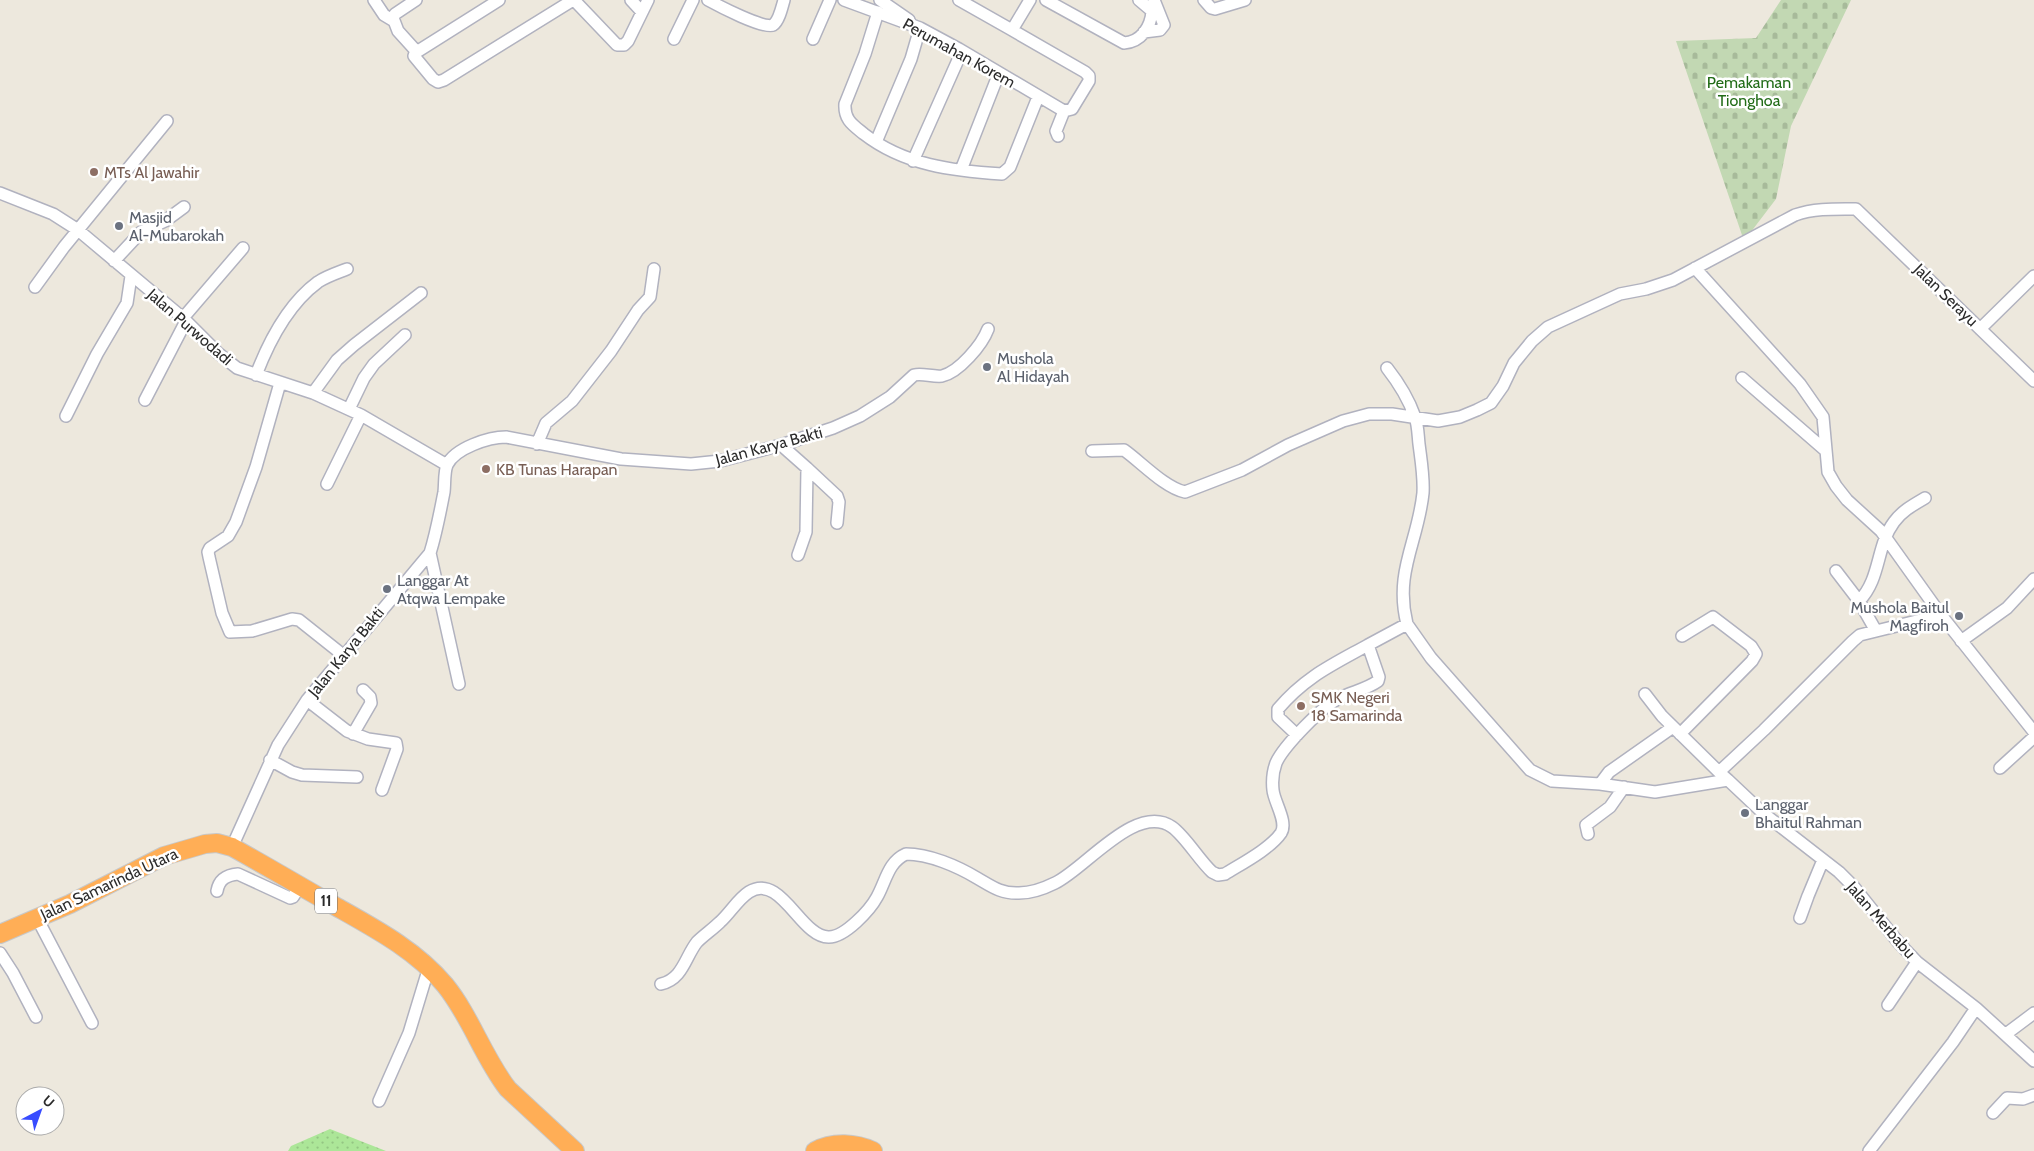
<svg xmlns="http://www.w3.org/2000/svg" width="2034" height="1151" viewBox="0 0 2034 1151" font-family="Cabin,sans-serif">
	<defs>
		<pattern id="grass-dots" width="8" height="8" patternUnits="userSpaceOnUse" patternTransform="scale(1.25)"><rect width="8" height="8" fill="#ace698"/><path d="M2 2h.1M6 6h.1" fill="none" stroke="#94c583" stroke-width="1.8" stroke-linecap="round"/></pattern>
		<pattern id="cemetery-stones" width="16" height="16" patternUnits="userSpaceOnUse" patternTransform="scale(1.25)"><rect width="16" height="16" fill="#c2d8b3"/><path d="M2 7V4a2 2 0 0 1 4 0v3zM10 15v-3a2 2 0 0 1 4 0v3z" fill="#a7ba9a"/></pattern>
	</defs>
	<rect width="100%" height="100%" fill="#ede8dd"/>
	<path fill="url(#grass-dots)" d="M330 1129 386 1151H288L291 1146Z"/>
	<path fill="url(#cemetery-stones)" d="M1781 0H1851L1791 126 1776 199 1744 241 1676 41 1756 38Z"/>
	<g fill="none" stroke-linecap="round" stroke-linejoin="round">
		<defs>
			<path id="minor" d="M374 0 384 15 394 21
				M416 0 395 14 393 18 398 31 417 52
				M499 0 415 53 414 56 433 79 438 82 444 80 573 0
				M574 0 617 45H624L628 41 648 0
				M631 0 642 12
				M708 0C717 5 765 30 773 25 779 21 782 7 784 0
				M844 0 920 28 959 49 1064 111 1072 109 1089 81V76L1085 72 1012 30
				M880 0 909 20
				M959 0 1012 30 1030 0
				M1046 0 1124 43C1141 42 1151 27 1152 11
				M1139 0 1152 11
				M1204 0 1211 8 1215 9 1245 0
				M878 12 865 54 845 104C844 120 853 125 864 134 904 165 953 171 1002 174L1010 167 1038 97
				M1144 32 1160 30 1164 25 1154 0
				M674 39 693 0
				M813 39 830 0
				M1058 136 1056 131 1064 111
				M876 142 911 59 920 28
				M913 161 962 51
				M961 170 999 73
				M0 193 53 214 78 230 183 318 218 353 237 368 313 393 361 415 447 465
				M114 261 141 232 165 221 184 207
				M1695 268 1800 384 1823 417 1828 472 1836 486 1847 500 1881 531 1941 615 2034 732
				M35 287 64 247 167 121
				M183 318 243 248
				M1980 329 2034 276
				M1387 368C1398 382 1409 400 1415 417 1418 425 1418 435 1419 444 1421 460 1424 477 1423 493 1418 542 1394 572 1407 624
				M256 375C269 341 288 304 318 282 327 276 337 273 347 269
				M1742 378 1825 450
				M280 383 256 467 236 522 228 536 210 548 208 552 209 557 222 613 230 632 252 631 292 619 299 620 343 655
				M313 393 337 360 354 345 421 293
				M145 400 186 321
				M349 409 364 378 374 364 405 335
				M66 416 97 354 127 303 131 276
				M537 444 546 423 572 401 611 351 638 310 650 297 654 269
				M781 445 807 468 806 532 798 555
				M1092 451 1124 450C1141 462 1165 488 1185 492L1242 470 1288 445 1343 421 1369 414H1392L1438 421 1460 417 1477 410 1491 403 1503 386 1514 363 1532 341 1548 327 1620 294 1646 289 1673 280 1795 215C1815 208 1836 209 1856 209L2034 381
				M807 468 837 496 839 502 837 523
				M327 484 361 415
				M430 553 459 684
				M1836 571 1859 601 1876 631
				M1859 601C1881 579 1876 546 1894 522 1902 511 1913 505 1925 498
				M1961 641 2007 608 2034 579
				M1645 694 1662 716 1719 772
				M307 700 347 731 368 739 396 743 397 749 382 790
				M353 734 371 703 370 697 363 690
				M1680 734 1752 661 1756 654 1751 646 1713 617 1682 636
				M1297 735 1278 717V709C1305 677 1332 665 1368 645
				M270 760 292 772 302 775 357 777
				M2000 768 2034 737
				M1728 780 1763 813 1839 872 1854 887 1898 942 1917 962 1976 1008 2034 1061
				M1600 784 1609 772 1673 727
				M1588 834 1586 825 1610 807 1624 787
				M232 847 278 745 307 700 430 553C436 534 440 513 444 492 445 484 444 472 447 465 455 448 489 437 506 437L621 459 691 464 720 461 781 445 833 428 860 416 890 397 914 375C923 373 932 377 942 376 959 372 982 345 988 329
				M217 891C219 879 227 875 238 874L290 898 293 897 300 886
				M37 918 92 1023
				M1800 918 1808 896 1823 860
				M0 953 13 973 36 1017
				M661 984C683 979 685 957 697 942 704 935 713 929 720 922 730 913 738 899 749 892 781 872 801 938 829 937 845 937 870 910 877 897 886 881 888 862 906 854 929 854 957 866 977 878 991 886 1001 894 1019 893 1031 893 1045 888 1055 883 1085 869 1136 802 1172 827 1185 836 1199 860 1212 872L1218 875 1225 874C1241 864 1270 849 1281 833 1288 822 1274 802 1273 790 1272 781 1273 771 1276 763 1283 747 1323 705 1340 698 1352 692 1367 689 1378 681L1379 677 1368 645 1407 624 1431 658 1530 770 1552 781 1600 784 1655 792 1728 780 1719 772 1764 730 1853 641 1860 635 1941 615
				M1888 1005 1917 962
				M2006 1034 2034 1013
				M379 1101 409 1033 429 967
				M1993 1113 2007 1098 2023 1099 2034 1095
				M1869 1151 1953 1042 1976 1008"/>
			<path id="highway" d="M0 934 70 904 164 856 205 844 217 843 232 847C266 866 300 886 335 906 374 928 416 950 445 985 471 1017 483 1057 508 1089L575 1151
				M815 1151C833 1141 856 1143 873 1151"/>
		</defs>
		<use href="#minor" stroke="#b1b2bf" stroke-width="14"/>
		<use href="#highway" stroke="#c8c8c8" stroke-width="20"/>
		<use href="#minor" stroke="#fff" stroke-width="11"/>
		<use href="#highway" stroke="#ffae56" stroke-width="18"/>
	</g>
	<g fill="#8d6e63" stroke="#fff" stroke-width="2">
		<circle cx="94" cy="172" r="5"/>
		<circle cx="486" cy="469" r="5"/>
		<circle cx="1301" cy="706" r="5"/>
	</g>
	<g fill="#6b7280" stroke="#fff" stroke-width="2">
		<circle cx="119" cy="226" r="5"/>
		<circle cx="987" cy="367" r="5"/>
		<circle cx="387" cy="589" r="5"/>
		<circle cx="1959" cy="616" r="5"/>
		<circle cx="1745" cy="813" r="5"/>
	</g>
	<g text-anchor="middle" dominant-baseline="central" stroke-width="5" stroke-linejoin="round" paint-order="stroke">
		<rect fill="#fff" stroke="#6b6b6b" stroke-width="1" x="315" y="888.5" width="22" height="25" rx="4"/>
		<g font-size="15" font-weight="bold" fill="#2b2b2b">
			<text x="326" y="901">11</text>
		</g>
		<g font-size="16" fill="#2b2b2b" stroke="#fff">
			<text transform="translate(959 53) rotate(29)">Perumahan Korem</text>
			<text transform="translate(1946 295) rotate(44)">Jalan Serayu</text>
			<text transform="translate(190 327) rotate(41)">Jalan Purwodadi</text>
			<text transform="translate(769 446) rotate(-15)">Jalan Karya Bakti</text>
			<text transform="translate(346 652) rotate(-51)">Jalan Karya Bakti</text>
			<text transform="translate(109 884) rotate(-25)">Jalan Samarinda Utara</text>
			<text transform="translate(1881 920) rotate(49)">Jalan Merbabu</text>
		</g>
		<g font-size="16" fill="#226c18" stroke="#fff">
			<text x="1749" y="82">Pemakaman<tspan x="1749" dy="18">Tionghoa</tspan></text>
		</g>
		<g font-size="16" fill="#785e54" stroke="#fff" text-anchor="start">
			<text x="104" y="172">MTs Al Jawahir</text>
			<text x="496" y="469">KB Tunas Harapan</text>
			<text x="1311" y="697">SMK Negeri<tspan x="1311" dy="18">18 Samarinda</tspan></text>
		</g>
		<g font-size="16" fill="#5b616d" stroke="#fff" text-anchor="start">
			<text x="129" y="217">Masjid<tspan x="129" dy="18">Al-Mubarokah</tspan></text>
			<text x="997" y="358">Mushola<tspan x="997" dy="18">Al Hidayah</tspan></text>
			<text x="397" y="580">Langgar At<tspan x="397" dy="18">Atqwa Lempake</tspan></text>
			<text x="1949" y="607" text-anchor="end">Mushola Baitul<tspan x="1949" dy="18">Magfiroh</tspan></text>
			<text x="1755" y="804">Langgar<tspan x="1755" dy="18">Bhaitul Rahman</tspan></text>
		</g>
	</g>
	<g transform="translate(40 1111) rotate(41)"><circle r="24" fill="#ffffff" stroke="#aaaaaa"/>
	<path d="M0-4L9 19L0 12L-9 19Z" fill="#384cff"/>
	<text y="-8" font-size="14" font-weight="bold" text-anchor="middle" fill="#2b2b2b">U</text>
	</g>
</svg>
